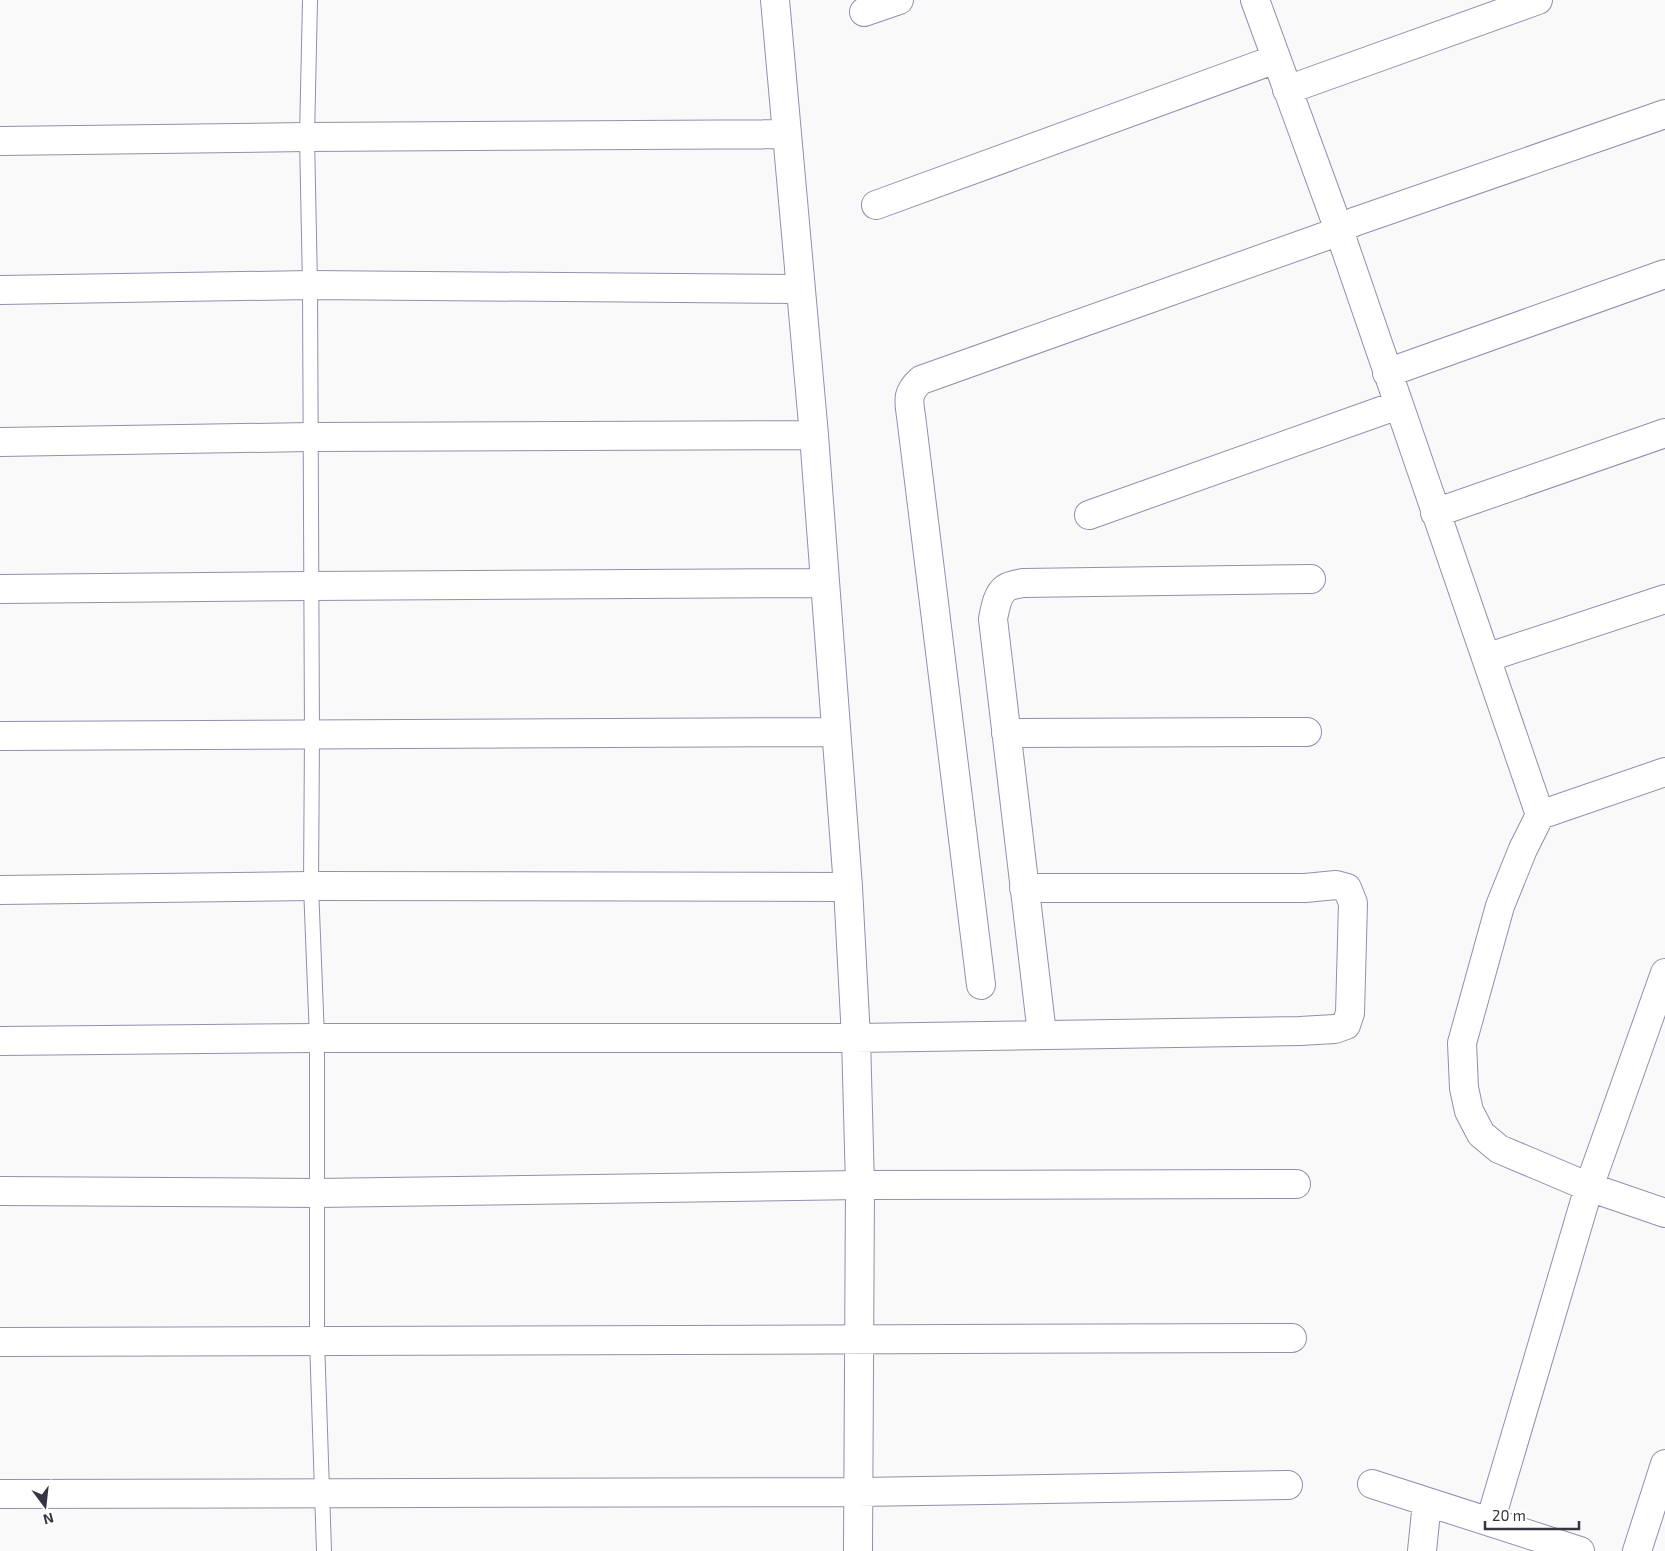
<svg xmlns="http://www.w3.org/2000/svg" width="1665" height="1551" viewBox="0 0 1665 1551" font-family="'Exo 2',sans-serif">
	<rect width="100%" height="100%" fill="#f9f9f9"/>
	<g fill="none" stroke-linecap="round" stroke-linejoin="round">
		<defs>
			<path id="lane" d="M310 0 307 137 310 285 312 735 311 886 317 1038V1340L324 1551"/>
			<path id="street" d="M775 0 814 435 848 887 856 1038 860 1185 858 1551
				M1255 0 1339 230 1540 815 1523 849 1500 906 1462 1043 1464 1088 1469 1111 1481 1134 1499 1149 1589 1187 1665 1213
				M864 12 899 0
				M1287 90 1538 0
				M0 141 307 137 786 134
				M876 205 1276 59
				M0 290 310 285 801 289
				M1387 373 1665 274
				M0 442 310 437 814 435
				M1435 513 1665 433
				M1089 515 1398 405
				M0 589 311 586 825 583
				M1486 658 1665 599
				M1006 733 1307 732
				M0 736 836 732
				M1540 815 1665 772
				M0 890 311 886 848 887
				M981 985 912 424C910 403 904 395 921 380L1326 236 1354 222 1665 114
				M1042 1034 993 619C995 609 997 594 1006 588 1010 585 1018 584 1023 583L1311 579
				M0 1041 317 1038H856L1300 1031 1335 1029 1346 1025 1350 1013 1353 903 1347 888 1336 885 1305 888H1024
				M0 1191 316 1193 860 1185 1296 1184
				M0 1342 1292 1338
				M1372 1484 1580 1551
				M0 1494 858 1492 1288 1485
				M1490 1522 1589 1187 1665 973
				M1422 1551 1427 1502
				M1637 1551 1665 1464"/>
		</defs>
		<use href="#lane" stroke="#938ead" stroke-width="16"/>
		<use href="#street" stroke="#938ead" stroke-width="30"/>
		<use href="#lane" stroke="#fff" stroke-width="14"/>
		<use href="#street" stroke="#fff" stroke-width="28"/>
	</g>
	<g transform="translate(45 1506) rotate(165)" stroke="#ffffff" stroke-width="4" paint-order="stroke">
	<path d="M0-4L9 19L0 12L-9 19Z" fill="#373441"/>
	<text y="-8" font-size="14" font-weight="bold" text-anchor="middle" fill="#373441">N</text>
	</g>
	<path d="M1485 1521v8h94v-8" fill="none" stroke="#373441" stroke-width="2.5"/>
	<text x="1492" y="1521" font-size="15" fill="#373441" stroke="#ffffff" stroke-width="4" paint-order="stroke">20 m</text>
</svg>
